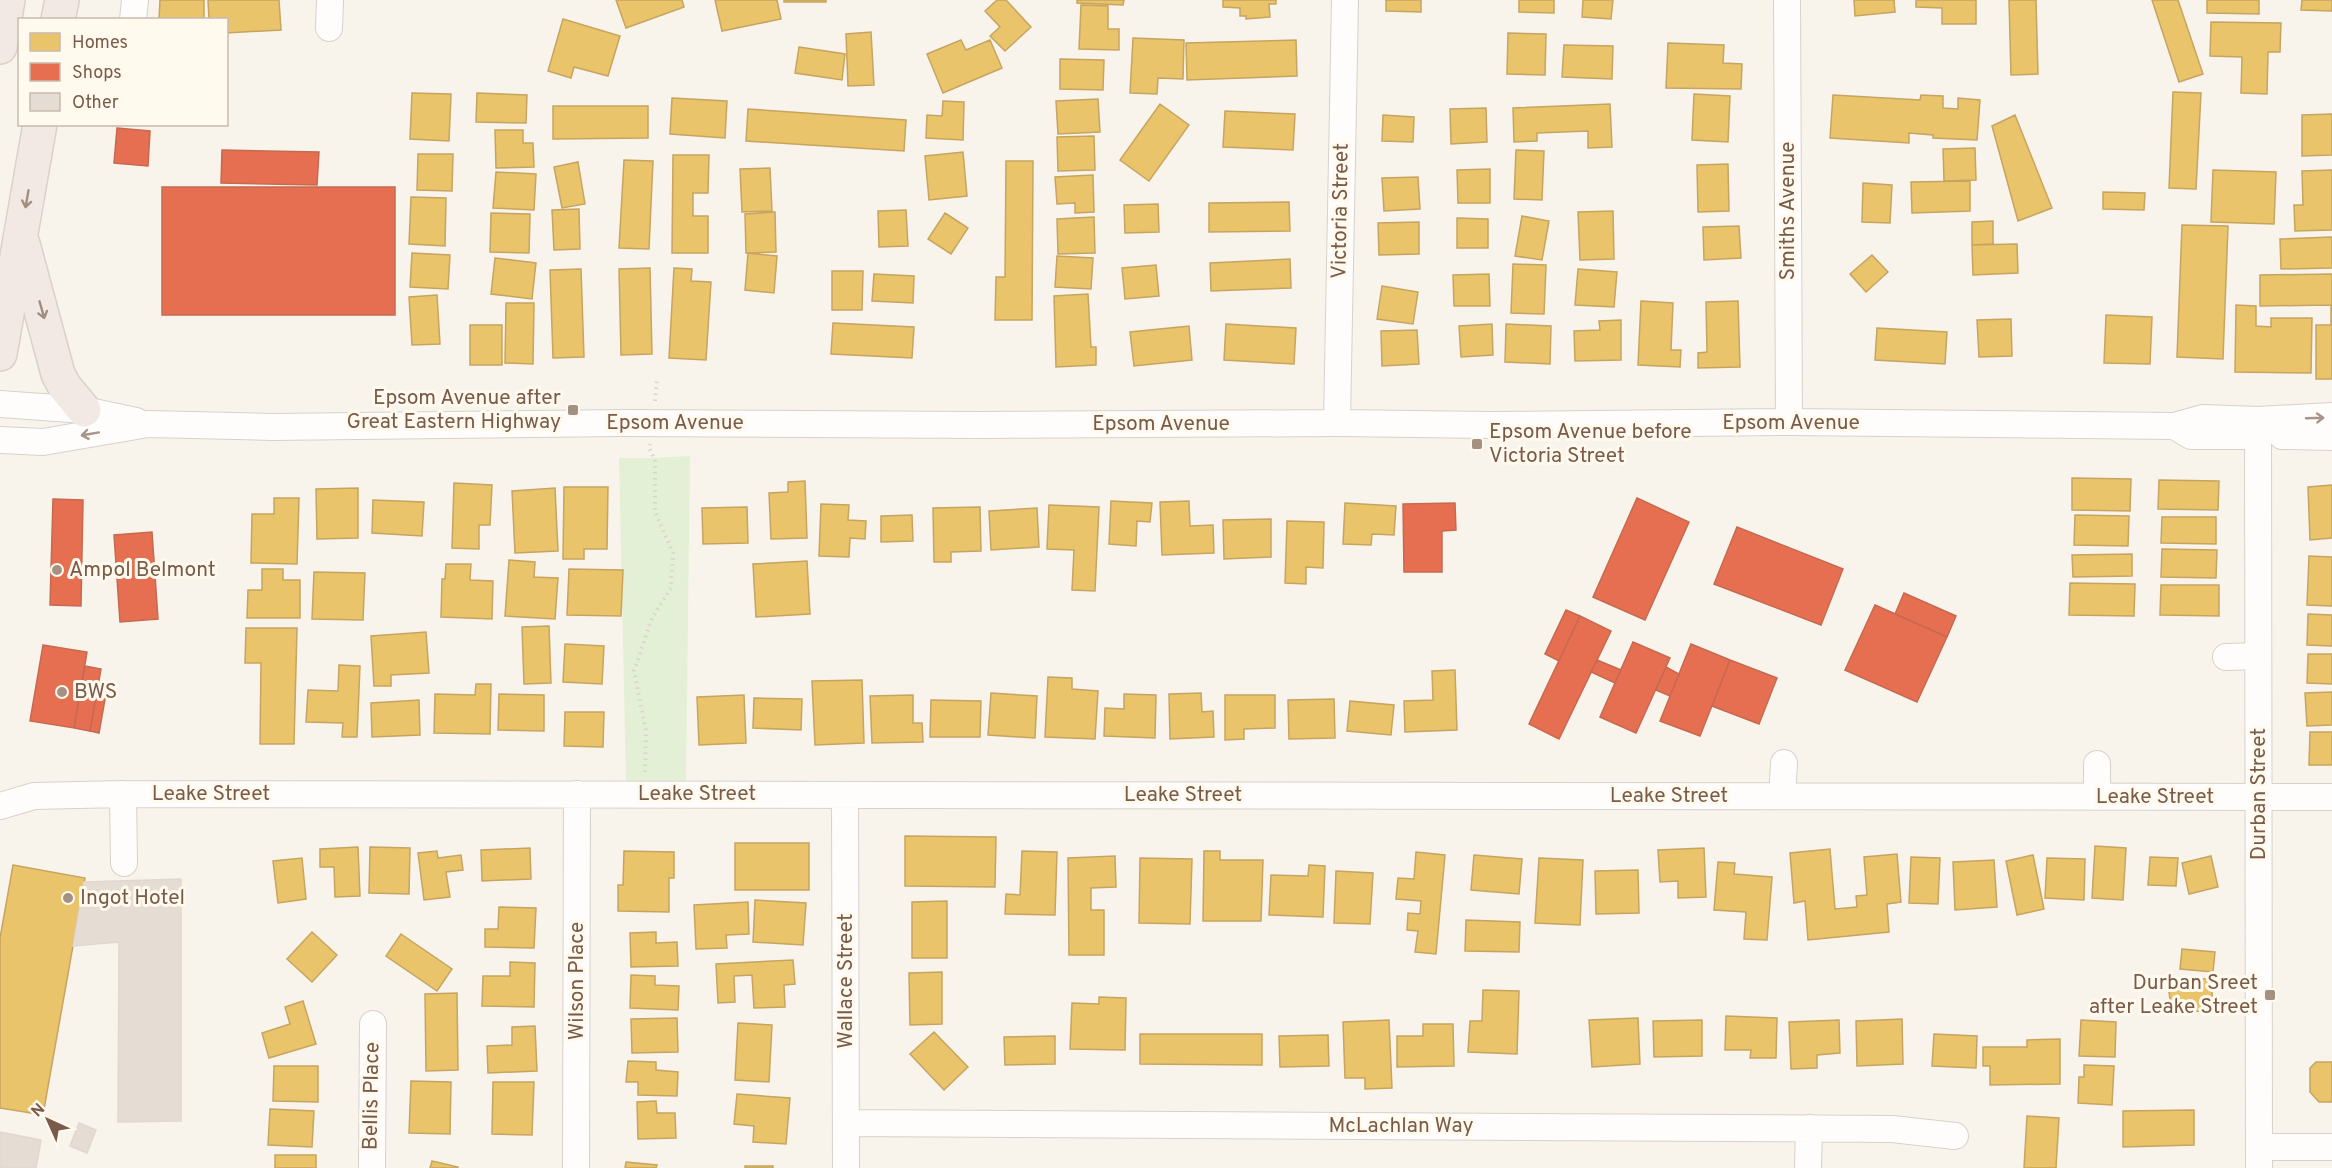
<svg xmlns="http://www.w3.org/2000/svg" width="2332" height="1168" viewBox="0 0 2332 1168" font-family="Overpass,sans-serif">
	<rect width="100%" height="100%" fill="#f8f4ec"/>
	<path fill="#e4f0d5" d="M690 456 686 785H626L619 458H648Z"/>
	<path fill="#e9c46a" stroke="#c7a460" stroke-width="1.5" d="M160 0H204V20H159Z
		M208 0H279L281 30 226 33V20H209Z
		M616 0H682L684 7 626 28Z
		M715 0H777L781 19 722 31Z
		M784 0H826V2H784Z
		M997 0H1006L1031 27 1005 51 990 36 1000 27 985 11Z
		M1077 0H1124L1123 5 1077 3Z
		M1223 0H1276V4H1269L1270 17 1246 19V16H1240V8L1223 7Z
		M1386 0H1421V12L1386 11Z
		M1519 0H1554V13L1519 12Z
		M1583 0H1613L1611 19 1582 17Z
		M1854 0H1894L1895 12 1855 16Z
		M1916 0H1976V24H1942V8L1916 7Z
		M2009 0H2036L2038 74 2011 75Z
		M2152 0H2178L2203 74 2179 82Z
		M2207 0H2259V14L2207 13Z
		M2302 0H2332V11L2301 10Z
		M1081 5 1108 6V29H1119V50L1079 49Z
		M563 19 620 36 608 76 574 67 571 78 548 71Z
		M2211 22 2281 23 2280 52H2268L2267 94 2241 93 2242 57 2210 56Z
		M871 32 874 85 848 86 846 34Z
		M1508 33 1546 34 1545 75 1507 74Z
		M1133 38 1184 40 1183 79 1158 78 1157 94 1130 93Z
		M961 40 966 50 990 40 1002 68 943 93 927 54Z
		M1296 40 1297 76 1187 80 1186 43Z
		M1668 43 1724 45 1723 63 1742 64 1741 89 1666 88Z
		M1564 45 1613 46 1612 79 1562 77Z
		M799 47 845 54 842 80 795 73Z
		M1060 59 1104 60 1103 90 1060 89Z
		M2173 92 2201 93 2196 189 2169 188Z
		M412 93 451 94 449 141 410 139Z
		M477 93 527 95 526 123 476 122Z
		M1694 94 1730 96 1728 142 1692 140Z
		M1833 95 1920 100 1921 95 1943 96V108L1958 109V98L1980 100 1977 140 1933 138V135L1909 133V143L1830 138Z
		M672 98 727 101 725 138 670 134Z
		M1098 99 1100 132 1058 134 1056 101Z
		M943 101 964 102 963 140 926 138 927 115 942 116Z
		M1160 104 1189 125 1149 181 1120 160Z
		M1610 104 1612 147 1588 148V131L1537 133V141L1514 142 1513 108Z
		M553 106H648V138L553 139Z
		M1486 108 1487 142 1451 144 1450 109Z
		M748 109 906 120 904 151 746 141Z
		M1225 111 1295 114 1293 150 1223 147Z
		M2332 114V155L2302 156V115Z
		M1383 115 1414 117 1413 142 1382 141Z
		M2015 115 2052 208 2018 221 1992 126Z
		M495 130H523V143H533L534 167 496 168Z
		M1094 136 1095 170 1058 171 1057 137Z
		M1975 148 1976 180 1944 181 1943 149Z
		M1516 150 1544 151 1542 200 1514 199Z
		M963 152 967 196 929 200 925 156Z
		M418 154H453L452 191 417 190Z
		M673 155H709L708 193H693V216H708V253H672Z
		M624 160 653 161 649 249 619 248Z
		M1006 161H1033L1032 320H995L996 277H1005Z
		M578 162 585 204 562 208 554 167Z
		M1728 164 1729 211 1698 212 1697 165Z
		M770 168 772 211 742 212 740 169Z
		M1490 169V203H1458L1457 170Z
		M2213 170 2276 172 2274 224 2211 222Z
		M2332 170V230L2295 231 2294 205H2303L2302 171Z
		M496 172 536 174 534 210 493 208Z
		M1093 175 1094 212 1075 213V203L1057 204 1055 177Z
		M1418 177 1420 209 1384 211 1382 178Z
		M1970 181V211L1912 213 1911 182Z
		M1863 183 1892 185 1890 223 1862 222Z
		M2103 192 2145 193 2144 210 2103 209Z
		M411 197 446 198 445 246 409 244Z
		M1289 202 1290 231 1209 232V203Z
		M1158 204 1159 232 1125 233 1124 205Z
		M579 209 580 249 554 250 552 210Z
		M906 210 908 246 879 247 878 211Z
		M1613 211 1614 259 1580 260 1578 212Z
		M775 212 776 252 746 253 745 214Z
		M491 213 530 214 529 253 490 252Z
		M945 213 968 228 951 254 928 239Z
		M1522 216 1549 221 1542 260 1515 256Z
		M1094 217 1095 253 1058 254 1057 219Z
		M1457 218 1488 219V248H1457Z
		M1993 221V244L1972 245V222Z
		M1419 222V254L1379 255 1378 223Z
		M2182 225 2228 226 2223 359 2177 357Z
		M1739 226 1741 258 1704 260 1703 227Z
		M2332 237V268L2281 269 2280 239Z
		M2017 244 2018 273 1973 275 1972 245Z
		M412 253 450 255 448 289 410 287Z
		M748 253 777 256 774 293 745 290Z
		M1872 255 1888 272 1866 292 1850 274Z
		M1057 256 1093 258 1091 289 1055 287Z
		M495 258 536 263 532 299 491 294Z
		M1290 259 1291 288 1211 291 1210 263Z
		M1513 264 1546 265 1544 314 1511 313Z
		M1156 265 1159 296 1125 299 1122 268Z
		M650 268 652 354 621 355 619 269Z
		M674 268 692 269 691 281 711 282 706 360 669 358Z
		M581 269 584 357 553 358 550 270Z
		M1578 269 1617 272 1614 307 1575 305Z
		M832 271H863L862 310H832Z
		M874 274 914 276 913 303 872 301Z
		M1489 274 1490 306H1454L1453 275Z
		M2332 274V379H2316V325H2331V305L2260 306V275Z
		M1382 286 1418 292 1413 324 1377 319Z
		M1088 294 1091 347H1096V365L1056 367 1054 296Z
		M437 295 440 344 412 345 409 297Z
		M1641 301 1673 303 1671 350H1681L1680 367 1638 365Z
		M1738 301 1740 367 1698 368V353L1707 352 1706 302Z
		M506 303H534L533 364 505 363Z
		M2236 305 2256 306V326L2271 327V318H2312L2311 373 2235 372Z
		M2106 315 2152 317 2150 364 2104 363Z
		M2011 319 2012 356 1979 357 1977 320Z
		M1621 320V360L1575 361 1574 331 1600 330 1599 321Z
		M833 323 914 327 912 358 831 354Z
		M1226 324 1296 328 1294 364 1224 360Z
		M1492 324 1493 355 1461 357 1459 326Z
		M1506 324 1551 326 1550 364 1505 362Z
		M470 325H502V365H470Z
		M1189 326 1192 360 1134 366 1130 332Z
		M1877 328 1947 332 1945 364 1875 360Z
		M1417 330 1419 364 1382 366 1381 331Z
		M2072 478 2131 479 2130 511 2072 510Z
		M2159 480 2219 481 2218 510 2158 509Z
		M805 481 807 538 771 539 769 493 788 492V482Z
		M454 483 492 485 490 525H479V549L452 548Z
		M2332 485V538L2310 540 2308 487Z
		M564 487H608L607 549H584V559H563Z
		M358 488V538L317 539 316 489Z
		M555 488 558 551 515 553 512 491Z
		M274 498H299L297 564 251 563 252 514H274Z
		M373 500 424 502 422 536 372 533Z
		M1111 501 1152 503 1150 522 1137 521 1136 546 1109 544Z
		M1189 501 1190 526 1213 525 1214 553 1162 555 1160 502Z
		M1345 503 1396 506 1394 535 1372 534 1371 545 1343 544Z
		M821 504 849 505 848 520 866 521 865 539 850 538 849 557 819 556Z
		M1049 505 1099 507 1095 591 1072 590 1074 550 1047 549Z
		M747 507 748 543 703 544 702 508Z
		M980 507 981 551 951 552V562H934L933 508Z
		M1037 508 1039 547 991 550 989 511Z
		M912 515 913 541 881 542V516Z
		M2075 515 2129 516 2128 546 2074 545Z
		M2162 517H2216V544L2161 543Z
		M1271 519V557L1224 559 1223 520Z
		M1287 521 1324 522 1323 568 1306 567V584L1285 583Z
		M2162 549 2217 550 2216 578 2161 577Z
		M2132 554V576L2073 577 2072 555Z
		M2309 556 2332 557V606L2307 605Z
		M509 560 535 562 534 577 558 578 555 619 505 616Z
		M807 561 810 614 756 617 753 564Z
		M446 564H471L470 580 493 581 492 619 441 617 442 579H445Z
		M262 569H283V580H300V618H247L248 590H262Z
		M569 569 623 570 621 616 567 615Z
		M314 572 365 573 363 620 312 619Z
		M2070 583 2135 584 2134 616 2069 615Z
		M2161 585H2219V616L2160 615Z
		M2308 614 2332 615V646L2307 645Z
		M549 626 551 683 524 684 522 627Z
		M246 628H297L294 744H260L261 663H245Z
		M426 632 429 673 391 675V686H374L371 636Z
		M565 644 604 646 602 684 563 682Z
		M2308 654H2332V684L2307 683Z
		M339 665 360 666 357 737H342L343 723 306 722 308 690 338 691Z
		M1455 670 1457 730 1405 732 1404 701 1433 700 1432 671Z
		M1048 677 1072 678V689L1098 691 1095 739 1045 737Z
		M862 680 864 743 815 745 812 681Z
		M476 684H491L490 734 434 733 435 694 475 695Z
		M2332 692V725L2307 726 2305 693Z
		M991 693 1037 696 1035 738 988 735Z
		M1201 693 1202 712 1213 711 1214 737 1170 739 1169 694Z
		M499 694 544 695V731L498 730Z
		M1124 694 1156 695 1155 738 1104 736 1105 708 1124 709Z
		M744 695 746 743 699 745 697 697Z
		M913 695V723H922L923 742 872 743 870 696Z
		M1225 695H1275V728L1244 729V739L1225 740Z
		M754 698 802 699 801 730 753 728Z
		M1334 699 1335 738 1289 739 1288 700Z
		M419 700 420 735 372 737 371 703Z
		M931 700 981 701 980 737H930Z
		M1350 701 1394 705 1391 735 1347 731Z
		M565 712H604L603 747 564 746Z
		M2310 732H2332V765H2309Z
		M905 836 996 837 995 887 905 886Z
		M735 843H809V890H735Z
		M2095 846 2126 848 2123 900 2092 898Z
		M358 847 360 896 335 897 334 867H320V849Z
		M370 847 410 848 409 894 369 893Z
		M530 848 531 879 482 881 481 850Z
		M1704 848 1706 897 1678 898V881L1660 882 1658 850Z
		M1830 849 1835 909 1857 907 1856 896 1867 895 1864 857 1897 854 1901 902 1887 904 1889 932 1808 940 1805 901 1794 903 1790 853Z
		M437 851 438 858 461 855 463 870 446 872 450 897 424 900 418 853Z
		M624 851 674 852V878H669V912L618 911V885H623Z
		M1022 851 1057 852 1055 915 1005 914 1006 894 1020 895Z
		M1204 851H1220V860H1263L1261 921H1203Z
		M1416 852 1445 855 1436 954 1415 952 1418 931 1407 930 1408 913 1420 914 1421 901 1396 899 1398 878 1414 879Z
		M1474 855 1522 859 1519 894 1471 890Z
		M2033 855 2044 909 2017 915 2006 861Z
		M1115 856 1116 887 1091 888V910H1104V955H1069L1068 858Z
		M2211 856 2218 887 2189 894 2182 863Z
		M1911 857 1940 858 1938 904 1909 903Z
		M2150 857 2178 858 2176 886 2148 885Z
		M302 858 306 899 278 903 273 861Z
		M1140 858 1192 859 1190 924 1139 923Z
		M1539 858 1583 860 1580 925 1535 923Z
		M2047 858 2085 859 2084 900 2045 898Z
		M1994 860 1997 907 1955 910 1953 862Z
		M1718 862 1735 863 1734 874 1772 877 1767 940 1744 939 1746 912 1714 910Z
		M13 865 85 878 43 1115 0 1108V938Z
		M1309 865 1325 866 1323 917 1269 915 1271 875 1308 876Z
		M1638 870 1639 913 1596 914 1595 871Z
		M1336 871 1373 873 1370 924 1334 923Z
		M755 900 806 903 803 945 753 942Z
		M947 901V958H912V902Z
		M748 902 749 934 726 935 727 948 696 949 694 905Z
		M499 907 536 908 534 948 485 947V929H498Z
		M1466 920 1520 922 1519 952 1465 951Z
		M312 932 337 955 312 982 287 959Z
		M656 932V943L677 942 678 966 631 967 630 933Z
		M401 934 452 969 437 991 386 956Z
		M2182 949 2215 952 2213 972 2180 969Z
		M793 960 795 984 784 985 785 1007 754 1008 752 975 734 976 735 1002 718 1003 716 964Z
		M510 962 535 963 534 1007 482 1006 483 976H510Z
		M942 972V1024L910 1025 909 973Z
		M631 975 655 976V985L679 986 678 1010 630 1008Z
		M2210 978 2214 1009 2172 1015 2168 984Z
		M1483 990 1519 991 1517 1054 1468 1052 1470 1021H1482Z
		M457 993 458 1070 426 1071 425 994Z
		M1099 997 1126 998 1125 1050 1070 1049 1072 1003 1099 1004Z
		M303 1001 316 1044 269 1058 262 1033 290 1024 285 1007Z
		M1726 1016 1777 1018 1776 1058H1750L1751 1050H1725Z
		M677 1018 678 1052 632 1053 631 1019Z
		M1638 1018 1640 1064 1592 1067 1589 1020Z
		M1902 1019 1903 1064 1857 1066 1856 1021Z
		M1389 1020 1392 1088 1365 1089V1078H1345L1343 1022Z
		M1702 1020V1056L1654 1057 1653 1021Z
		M1839 1020 1840 1053 1817 1055V1068L1791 1069 1789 1022Z
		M2081 1020 2116 1022 2115 1057 2079 1056Z
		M738 1023 772 1025 769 1082 735 1080Z
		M1423 1024H1453L1454 1066 1397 1067V1036H1423Z
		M535 1026 537 1071 488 1073 487 1046 512 1045V1027Z
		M934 1032 968 1067 944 1090 910 1054Z
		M1140 1034H1262V1065L1140 1064Z
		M1934 1034 1977 1036 1976 1068 1932 1066Z
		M1328 1035 1329 1066 1280 1067 1279 1036Z
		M1055 1036V1064L1005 1065 1004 1037Z
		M2060 1039V1084L1990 1085V1066H1983V1047H2027V1040Z
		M628 1061 656 1062V1070L678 1072 677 1096 638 1095V1082H626Z
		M2316 1062H2332V1102H2319L2310 1092V1068Z
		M2084 1065 2114 1066 2112 1105 2078 1103 2079 1077H2084Z
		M274 1066H318V1102L273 1101Z
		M411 1081 451 1082 450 1134 409 1133Z
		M493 1082H534L532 1135 492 1134Z
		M737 1094 790 1098 786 1144 753 1142 754 1126 734 1124Z
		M656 1101 657 1113H675L676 1138 638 1139 637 1102Z
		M270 1109 314 1111 312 1147 268 1145Z
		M2194 1110V1145L2123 1147V1111Z
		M2027 1116 2059 1118 2056 1168H2024Z
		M275 1155H316V1168H275Z
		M432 1161 458 1167V1168H430Z
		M626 1162 657 1165 656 1168H625Z
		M745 1166H773V1168H745Z"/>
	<path fill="#e76f51" stroke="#c6694f" stroke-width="1.5" d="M117 128 150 131 148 166 114 163Z
		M222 150 319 152 317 185 221 183Z
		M162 187H395V315H162Z
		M1637 498 1689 522 1645 620 1593 597Z
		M53 499 83 500 81 606 50 605Z
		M1455 503 1456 530 1442 531V572H1404L1403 504Z
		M1737 527 1843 569 1821 625 1714 584Z
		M152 532 158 619 120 622 114 535Z
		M1904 593 1956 616 1947 637 1895 614Z
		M1875 605 1947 637 1917 702 1845 670Z
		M1566 610 1580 616 1559 661 1545 654Z
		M1580 616 1611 631 1559 739 1529 724Z
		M1633 642 1670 658 1636 733 1600 717Z
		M1691 644 1730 660 1700 736 1660 721Z
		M43 645 87 652 74 728 30 721Z
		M1597 660 1621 670 1615 683 1591 672Z
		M1730 660 1777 678 1759 724 1712 706Z
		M85 666 101 669 90 731 74 728Z
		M1666 667 1679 674 1670 696 1656 690Z
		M98 686 107 688 99 733 90 731Z"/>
	<path fill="#e5dcd3" stroke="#e1d7ce" stroke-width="1.5" d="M181 879V1121L118 1122 119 942 73 946 84 882Z
		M79 1123 96 1130 87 1153 70 1146Z
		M0 1132 41 1140 36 1168H0Z"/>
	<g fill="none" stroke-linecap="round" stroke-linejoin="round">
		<defs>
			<path id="minor" d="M1787 0 1789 422
				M133 20 135 0
				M329 28 330 0
				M0 404 84 410 136 421
				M2258 420 2259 1168
				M1337 423 1345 0
				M2174 426 2191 436H2246
				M2282 436 2332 437
				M0 440 43 442 148 424 272 427 625 423 980 425 1337 423 1490 425 1789 422 2174 426 2203 418 2258 420 2332 416
				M2226 657 2258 656
				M2097 764V797
				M123 794 124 863
				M845 795 846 1168
				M1782 796 1784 763
				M0 806 34 796 123 794 2332 797
				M846 1123 1892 1129 1955 1136
				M2259 1147H2332
				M372 1168 373 1024
				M576 1168 577 794
				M1808 1168 1809 1128"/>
			<path id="highway" d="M58 20 62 0
				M0 47 8 0
				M23 244 58 374 65 387 84 410
				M0 354 40 124"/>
		</defs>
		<use href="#minor" stroke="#d7d1ca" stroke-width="28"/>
		<use href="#highway" stroke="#dad1c9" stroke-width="36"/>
		<path stroke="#dbd3cd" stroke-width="4" stroke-dasharray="1.5 4.5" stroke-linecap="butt" d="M655 401 657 380
			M645 772 646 731 634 671 652 618 671 588 673 553 655 512V460L649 448 650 444"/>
		<use href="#minor" stroke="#fefdfc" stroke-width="26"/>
		<use href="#highway" stroke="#f2e9e4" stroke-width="33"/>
	</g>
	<defs><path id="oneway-shaft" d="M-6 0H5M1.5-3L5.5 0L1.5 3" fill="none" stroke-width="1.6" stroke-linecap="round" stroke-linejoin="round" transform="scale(1.5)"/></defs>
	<g stroke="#a38d7f">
		<use href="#oneway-shaft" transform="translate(27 199) rotate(100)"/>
		<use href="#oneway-shaft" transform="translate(42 310) rotate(74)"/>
	</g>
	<g stroke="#a89488">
		<use href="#oneway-shaft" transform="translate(2315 418) rotate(-2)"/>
		<use href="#oneway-shaft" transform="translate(90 434) rotate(170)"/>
	</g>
	<g fill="#a59182" stroke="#fff9ee" stroke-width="2">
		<rect x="567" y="404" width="12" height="12" rx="3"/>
		<rect x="1471" y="438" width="12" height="12" rx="3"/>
		<circle cx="57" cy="570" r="6"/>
		<circle cx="62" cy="692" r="6"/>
		<circle cx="68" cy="898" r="6"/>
		<rect x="2264" y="989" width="12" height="12" rx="3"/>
	</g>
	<g text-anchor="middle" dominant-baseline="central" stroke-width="6" stroke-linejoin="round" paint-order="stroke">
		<g font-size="21" fill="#795b49" stroke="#fff9ee">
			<text transform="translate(1341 211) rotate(-89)">Victoria Street</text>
			<text transform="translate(1788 211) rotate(-90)">Smiths Avenue</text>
			<text x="675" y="423">Epsom Avenue</text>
			<text x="1791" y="423">Epsom Avenue</text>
			<text x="1161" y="424">Epsom Avenue</text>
			<text x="211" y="794">Leake Street</text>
			<text x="697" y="794">Leake Street</text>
			<text transform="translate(2259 794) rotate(-90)">Durban Street</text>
			<text x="1183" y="795">Leake Street</text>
			<text x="1669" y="796">Leake Street</text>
			<text x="2155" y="797">Leake Street</text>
			<text transform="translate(577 981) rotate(-90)">Wilson Place</text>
			<text transform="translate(846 981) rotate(-90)">Wallace Street</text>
			<text transform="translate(372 1096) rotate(-89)">Bellis Place</text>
			<text x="1401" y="1126">McLachlan Way</text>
		</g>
		<g font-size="21" fill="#795b49" stroke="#fff9ee" text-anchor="start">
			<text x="561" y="398" text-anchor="end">Epsom Avenue after<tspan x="561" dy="24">Great Eastern Highway</tspan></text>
			<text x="1489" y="432">Epsom Avenue before<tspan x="1489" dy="24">Victoria Street</tspan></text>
			<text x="69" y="570">Ampol Belmont</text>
			<text x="74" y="692">BWS</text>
			<text x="80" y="898">Ingot Hotel</text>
			<text x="2258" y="983" text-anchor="end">Durban Sreet<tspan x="2258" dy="24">after Leake Street</tspan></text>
		</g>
	</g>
	<rect x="18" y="18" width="210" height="108" fill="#fff9ee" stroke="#c9baac" stroke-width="1.5"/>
	<rect x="30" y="33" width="30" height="18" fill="#e9c46a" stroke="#c9baac" stroke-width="1.5"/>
	<text x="72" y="48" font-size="18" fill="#795b49">Homes</text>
	<rect x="30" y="63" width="30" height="18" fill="#e76f51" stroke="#c9baac" stroke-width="1.5"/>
	<text x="72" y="78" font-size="18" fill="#795b49">Shops</text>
	<rect x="30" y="93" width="30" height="18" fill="#e5dcd3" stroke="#c9baac" stroke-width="1.5"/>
	<text x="72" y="108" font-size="18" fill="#795b49">Other</text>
	<g transform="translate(48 1120) rotate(315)" stroke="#fff9ee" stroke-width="4.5" paint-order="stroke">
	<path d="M0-4.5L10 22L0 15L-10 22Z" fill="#795b49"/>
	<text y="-9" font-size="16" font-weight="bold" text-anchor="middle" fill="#795b49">N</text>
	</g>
</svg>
